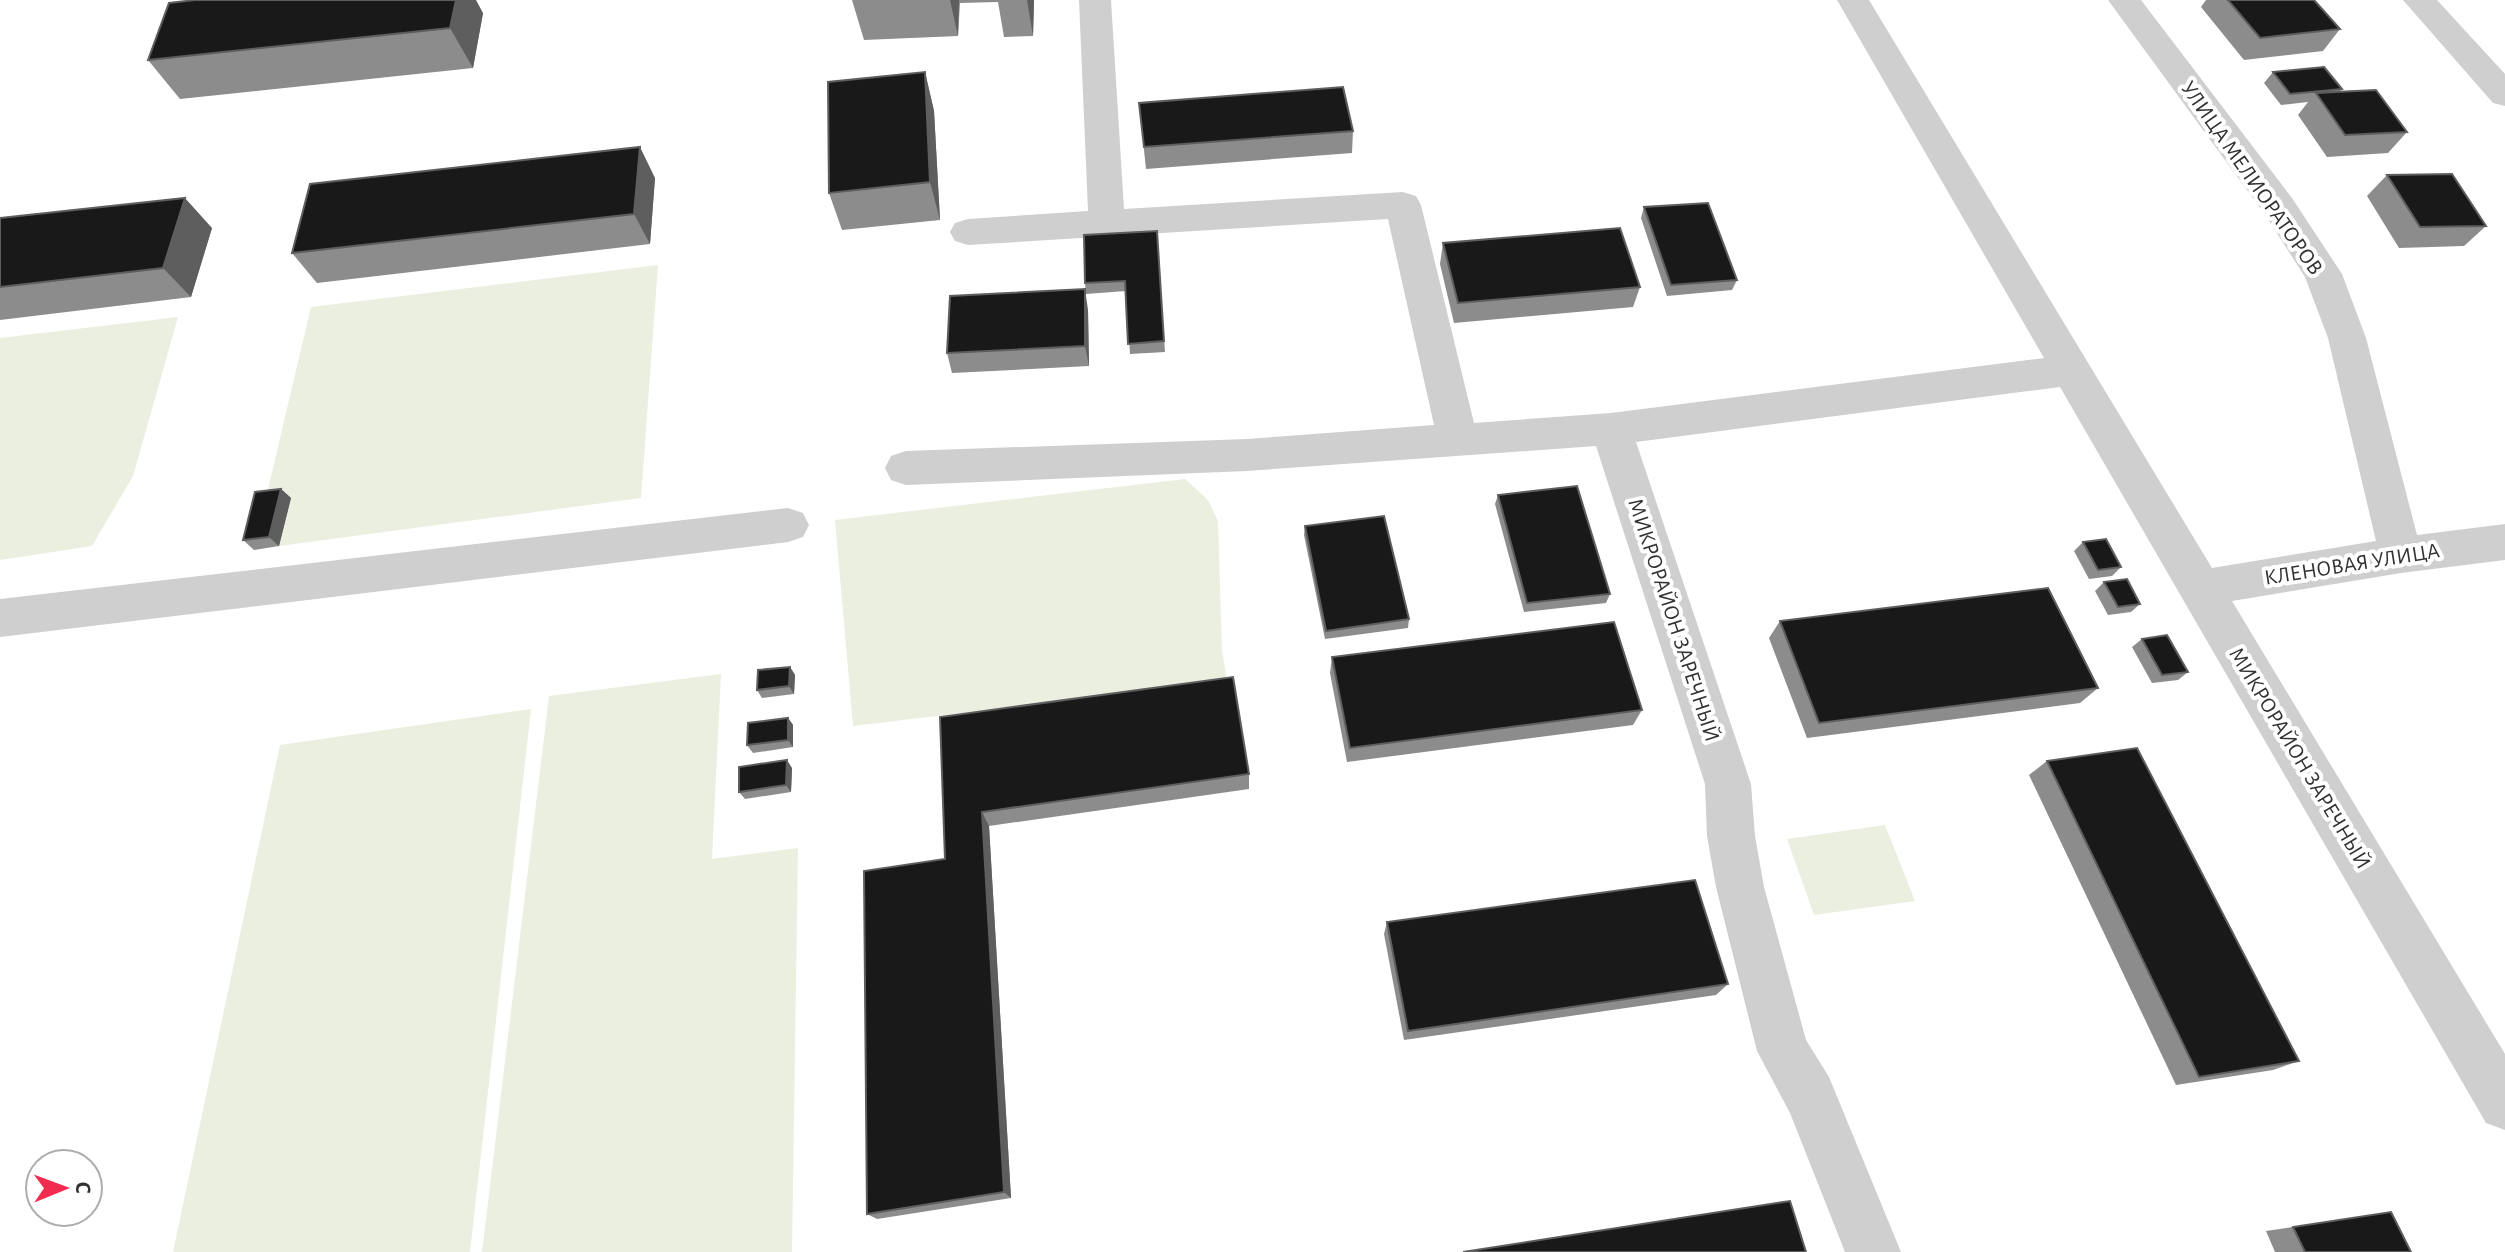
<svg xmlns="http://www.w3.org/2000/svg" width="2505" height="1252" viewBox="0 0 2505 1252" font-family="'Alegreya Sans',sans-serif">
	<rect width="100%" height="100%" fill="#fff"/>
	<path fill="#eaefe0" d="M658 265 641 498 279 546 290 499 265 502 311 307Z
		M178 317 133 476 92 546 0 560V338Z
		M1185 479 1208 500 1218 521 1222 651 1227 681 853 726 835 520Z
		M721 674 712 859 798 848 792 1252H482L549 696Z
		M531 709 470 1252H173L280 745Z
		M1885 825 1915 901 1814 915 1787 839Z"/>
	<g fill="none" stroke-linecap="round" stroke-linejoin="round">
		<path fill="#cfcfcf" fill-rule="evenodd" d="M1079 0H1111L1124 209 1403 192 1416 196 1421 205 1474 423 1611 413 2044 358 1837 0H1869L2212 568 2376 541 2328 338 2305 277 2266 216 2108 0H2141L2292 198 2342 274 2366 338 2417 535 2505 524V560L2401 573 2232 601 2505 1054V1130L2486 1123 2060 387 1636 442 1751 784 1755 836 1764 887 1806 1040 1829 1077 1901 1252H1845L1790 1113 1757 1051 1716 887 1707 836 1705 784 1596 446 1247 471 906 485 891 480 885 468 891 456 906 451 1247 439 1434 425 1388 219 968 245 955 241 950 232 955 223 968 219 1088 211Z
			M2403 0H2437L2505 74V106L2493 103Z
			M788 508 803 513 809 525 803 537 788 542 0 637V599Z"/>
	</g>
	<path fill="#8c8c8c" d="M852 0H1034L1033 36 1004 37 998 2 960 3 958 36 864 40Z
		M2206 0H2314L2340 29 2323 51 2244 60 2201 7Z
		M483 13 473 68 180 99 148 60Z
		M925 72 934 111 940 220 842 230 829 193Z
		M2273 72 2342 89 2340 92 2407 132 2388 153 2327 157 2298 115 2308 102 2281 105 2264 83Z
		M1139 103 1353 131 1352 153 1146 169Z
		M2387 175 2486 226 2464 246 2399 248 2367 196Z
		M655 178 650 244 317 283 292 253Z
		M1644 207 1737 280 1732 290 1667 296 1641 218Z
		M0 218 212 228 191 297 0 320Z
		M1157 231 1165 352 1130 354 1126 291 1086 294 1085 283Z
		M1443 243 1640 287 1633 307 1454 323 1440 264Z
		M1088 310 1089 366 952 373 947 353Z
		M281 489 291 498 279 546 254 550 243 540Z
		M1498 495 1610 594 1606 603 1524 612 1495 504Z
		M1305 526 1409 619 1408 628 1325 639 1304 535Z
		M2083 542 2121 567 2112 576 2089 579 2074 551Z
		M2104 582 2140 604 2131 612 2108 615 2095 591Z
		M1780 621 2098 688 2080 703 1807 738 1769 638Z
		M2142 639 2188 672 2178 680 2152 683 2132 647Z
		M1332 657 1642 710 1633 725 1347 762 1330 673Z
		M790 667 795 675 794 694 762 698 757 690Z
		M940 717 1249 774V789L989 826 1011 1198 877 1219 867 1214 945 859Z
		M788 718 793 725V747L753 753 747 745Z
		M2047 761 2299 1061 2273 1070 2176 1085 2029 775Z
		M792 768 791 792 745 799 739 792Z
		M1387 922 1728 984 1716 995 1404 1040 1384 934Z
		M2293 1227 2411 1252H2275L2266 1231Z"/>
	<path fill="#5e5e5e" d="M456 0H476L483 13 473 68 450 28Z
		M950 0H959L958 36Z
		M1027 0H1034L1033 36Z
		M925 72 934 111 940 220 930 182Z
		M640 147 655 178 650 244 634 214Z
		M185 198 212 228 191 297 163 268Z
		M1085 289 1088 310 1089 366 1085 346Z
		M281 489 291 498 279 546 269 537Z
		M790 667 795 675 794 694 789 686Z
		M788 718 793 725V747L788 740Z
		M787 760 792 768 791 792 786 785Z
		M982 812 989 826 1011 1198 1004 1192Z"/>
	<path fill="#191919" stroke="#5e5e5e" stroke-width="2" d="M195 0H456L450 28 148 60 169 3Z
		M2228 0H2314L2340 29 2260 38Z
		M2324 67 2342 89 2290 94 2273 72Z
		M925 72 930 182 829 193 828 82Z
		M1343 87 1353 131 1144 147 1139 103Z
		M2376 90 2407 132 2345 135 2316 93Z
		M640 147 634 214 292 253 310 184Z
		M2452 174 2486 226 2420 227 2387 175Z
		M185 198 163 268 0 287V218Z
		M1708 203 1737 280 1671 285 1644 207Z
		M1620 228 1640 287 1458 303 1443 243Z
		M1157 231 1164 341 1128 344 1125 281 1085 283 1084 235Z
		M1085 289V346L947 353 950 296Z
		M1577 486 1610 594 1527 603 1498 495Z
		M281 489 269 537 243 540 255 492Z
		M1384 516 1409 619 1326 631 1305 526Z
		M2106 539 2121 567 2098 570 2083 542Z
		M2127 579 2140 604 2118 607 2104 582Z
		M2048 588 2098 688 1819 723 1780 621Z
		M1614 622 1642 710 1350 748 1332 657Z
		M2167 635 2188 672 2162 675 2142 639Z
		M790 667 789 686 757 690 758 670Z
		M1233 677 1249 774 982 812 1004 1192 867 1214 864 871 945 859 940 717Z
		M788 718V740L747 745 748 723Z
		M2137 748 2299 1061 2199 1077 2047 761Z
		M787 760 786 785 739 792V767Z
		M1695 880 1728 984 1408 1031 1387 922Z
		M1790 1201 1806 1252H1463Z
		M2391 1212 2411 1252H2305L2293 1227Z"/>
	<g text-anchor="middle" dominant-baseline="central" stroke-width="8" stroke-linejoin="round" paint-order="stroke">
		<g font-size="22" fill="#323232" stroke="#fff">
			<text transform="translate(2252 178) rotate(55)">УЛИЦА МЕЛИОРАТОРОВ</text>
			<text transform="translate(2352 564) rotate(-9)">КЛЕНОВАЯ УЛИЦА</text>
			<text transform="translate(1674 620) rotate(72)">МИКРОРАЙОН ЗАРЕЧНЫЙ</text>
			<text transform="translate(2300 758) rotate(59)">МИКРОРАЙОН ЗАРЕЧНЫЙ</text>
		</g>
	</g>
	<g transform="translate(64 1188) rotate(89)"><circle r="38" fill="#ffffff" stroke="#adadad" stroke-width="2"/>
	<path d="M0-6L14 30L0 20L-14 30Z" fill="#f22c4f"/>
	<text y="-12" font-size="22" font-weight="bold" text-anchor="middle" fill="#323232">С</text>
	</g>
</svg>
